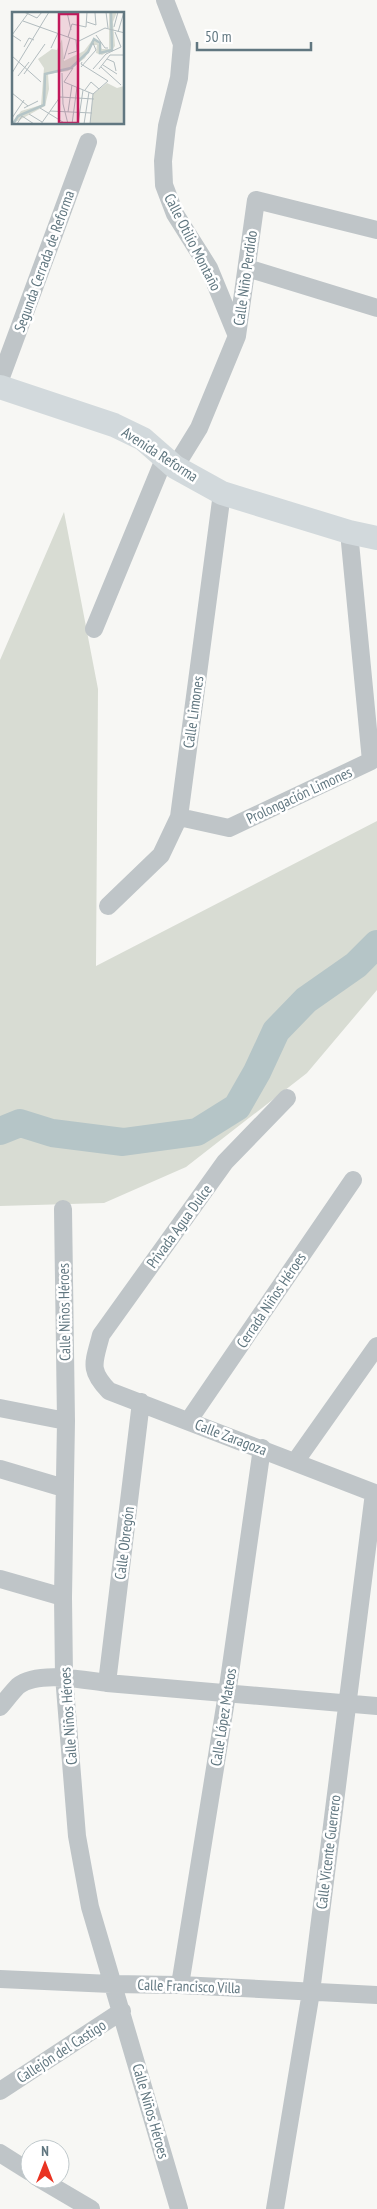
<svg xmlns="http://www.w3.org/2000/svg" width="377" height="2209" viewBox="0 0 377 2209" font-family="'PT Sans Narrow',sans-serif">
	<rect width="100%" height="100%" fill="#f7f7f4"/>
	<path fill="#d8dcd3" d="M64 512 98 689 96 966 377 821V990L307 1073 186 1167 104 1203 0 1206V660Z"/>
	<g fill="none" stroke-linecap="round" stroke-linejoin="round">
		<path stroke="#b5c5c7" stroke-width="28" d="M0 1131 20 1123 52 1133 123 1142 197 1132 237 1107 257 1072 276 1031 306 1000 356 965 377 944"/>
		<path stroke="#bfc5c8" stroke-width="18" d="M165 0 182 44 179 78 167 126 163 161 164 185 175 214 209 268 237 336
			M247 268 377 308
			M0 380 88 142
			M175 467 199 428 237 336 256 200 377 230
			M94 629 165 457
			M179 817 229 828 371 761 349 532
			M108 906 161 855 179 817 222 493
			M287 1098 225 1162 101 1335C94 1363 88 1369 109 1391L377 1494
			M63 1209 66 1421 63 1597 64 1676 77 1836 90 1907 179 2209
			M0 1408 66 1421
			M189 1420 353 1180
			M295 1462 377 1346
			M0 1469 64 1488
			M0 1579 63 1597
			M107 1683 141 1402
			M0 1707C6 1700 12 1692 18 1686 38 1670 84 1680 107 1683L377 1706
			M0 1979 111 1984 180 1985 377 1995
			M180 1985 227 1694 262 1448
			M0 2091 122 2011
			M0 2153 30 2172
			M40 2179 91 2209
			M275 2209 311 1992 374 1493"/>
		<path stroke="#d2d9dc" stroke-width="24" d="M0 387 114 425 143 439 175 467 222 493 349 532 377 538"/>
	</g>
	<g text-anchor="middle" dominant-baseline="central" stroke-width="5" stroke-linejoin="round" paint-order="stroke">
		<g font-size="15" fill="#617780" stroke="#fff">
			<text transform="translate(193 242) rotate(63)">Calle Otilio Montaño</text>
			<text transform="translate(44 261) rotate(-70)">Segunda Cerrada de Reforma</text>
			<text transform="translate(245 278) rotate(-82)">Calle Niño Perdido</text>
			<text transform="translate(160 454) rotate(33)">Avenida Reforma</text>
			<text transform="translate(193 712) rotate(-82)">Calle Limones</text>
			<text transform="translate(299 795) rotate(-25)">Prolongación Limones</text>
			<text transform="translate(179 1226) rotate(-54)">Privada Agua Dulce</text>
			<text transform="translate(271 1300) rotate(-56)">Cerrada Niños Héroes</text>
			<text transform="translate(64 1312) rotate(-91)">Calle Niños Héroes</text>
			<text transform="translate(231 1437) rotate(21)">Calle Zaragoza</text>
			<text transform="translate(124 1543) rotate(-83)">Calle Obregón</text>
			<text transform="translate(68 1716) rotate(-94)">Calle Niños Héroes</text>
			<text transform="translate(223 1717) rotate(-81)">Calle López Mateos</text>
			<text transform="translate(328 1852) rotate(-83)">Calle Vicente Guerrero</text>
			<text transform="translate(189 1986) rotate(2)">Calle Francisco Villa</text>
			<text transform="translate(61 2051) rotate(-33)">Callejón del Castigo</text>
			<text transform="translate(151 2111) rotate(74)">Calle Niños Héroes</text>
		</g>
	</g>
	<g transform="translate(12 12)">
		<rect width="112" height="112" fill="#f7f7f4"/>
		<path d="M97 0H105L101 10 103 34 100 38 90 43 84 41 85 33H79L73 46 56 59 36 62 37 77 33 94 0 112 9 99 29 93 32 56 26 47 40 37 45 38 50 27 52 49 72 39 82 26 90 37H97ZM95 71 105 76 112 74V112H78L81 82Z" fill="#d8dcd3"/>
		<path fill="none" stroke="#b5c5c7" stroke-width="2.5" d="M1 112 6 104 32 93 33 62 59 56 76 40 82 27 88 31V41L100 38 99 0"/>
		<path fill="none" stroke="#b2bcbf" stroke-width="1" d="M12 0 25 6 30 0M55 0 59 18M94 0 96 16M11 9 67 29 93 16 113 21M75 10 84 13 83 1M102 15 106 0M103 20 109 35M106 20 112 0M84 23 93 36H96M56 25 60 12 74 15 75 0M9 29 0 23 17 0M12 35 17 26 22 28M39 36 46 21M56 42 65 39 64 28M0 44 29 70M52 47 58 26M95 47 102 50 104 59M70 50 69 52 96 69 81 82M91 53 105 62M69 55 84 38 81 31M89 55 109 73M61 56 52 70 81 82M81 57 94 42 109 35M87 57 98 43H113M0 61 37 0M50 61 51 92 56 112M12 62 33 32M6 64 17 50M73 78 79 70 87 77M0 81 16 94M12 96 26 89M28 96 54 112M38 99 80 101M56 100 60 73M17 102 30 110M0 106 12 88M5 112 10 104 22 112M29 112 48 85 82 87M60 112 65 75M66 112 71 78M72 112 77 80M78 112 81 82"/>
		<path fill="#c2185b" fill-opacity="0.15" stroke="#c2185b" stroke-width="2.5" d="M47 2H66V111H47Z"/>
		<rect width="112" height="112" fill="none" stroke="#617780" stroke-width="2.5"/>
	</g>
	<g transform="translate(45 2164)"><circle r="24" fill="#ffffff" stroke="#c0c9cc"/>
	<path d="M0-4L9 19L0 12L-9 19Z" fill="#e93322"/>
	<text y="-8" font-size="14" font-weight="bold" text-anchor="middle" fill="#617780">N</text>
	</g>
	<path d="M197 42v8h114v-8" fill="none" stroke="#617780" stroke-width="2.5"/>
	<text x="205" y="42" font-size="15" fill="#617780" stroke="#ffffff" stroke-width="4" paint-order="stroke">50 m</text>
</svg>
